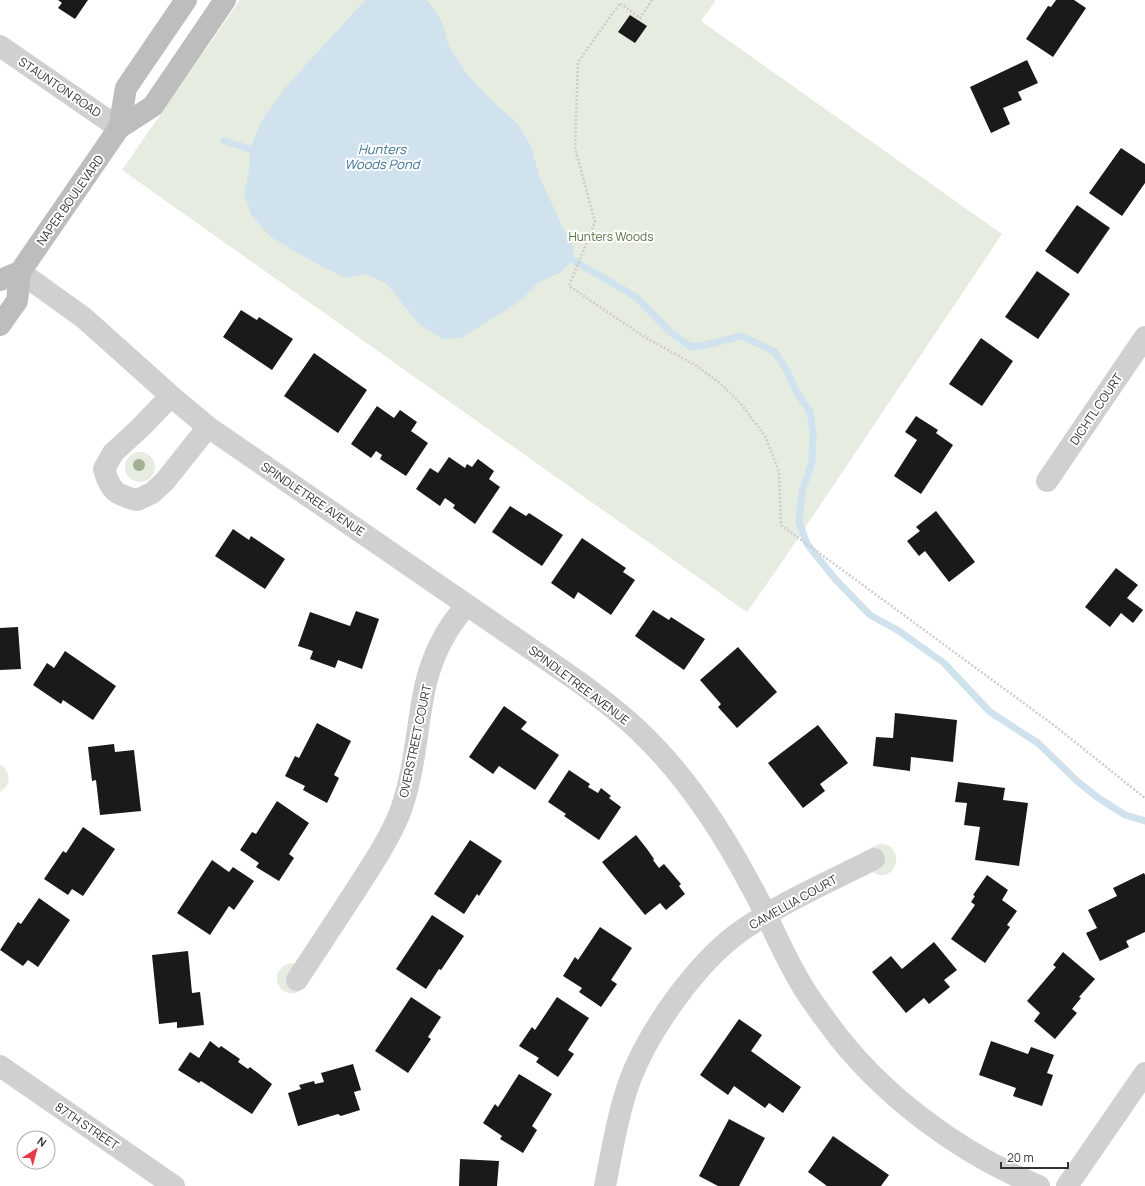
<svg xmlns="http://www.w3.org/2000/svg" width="1145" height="1186" viewBox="0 0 1145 1186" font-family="Manrope,sans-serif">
	<rect width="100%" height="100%" fill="#fff"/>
	<path fill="#e6ecdf" d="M240 0H716L701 21 1002 234 784 559 747 612 122 170Z
		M125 467a15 15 0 1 1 30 0a15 15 0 1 1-30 0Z
		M0 764C11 771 12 785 0 792Z
		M880 844C909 844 895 889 871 871L869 850 872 847Z
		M292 963 299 965 305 987C282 1009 262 968 292 963Z"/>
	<path fill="#cfe2ee" d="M365 0H426L429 2 442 22 449 46 467 74 491 100 517 123 531 146 539 176 564 230 574 248 573 260 560 273 539 282 519 302 461 338 442 339 418 323 386 283 366 274 345 278 310 260 271 237 251 215 244 193 249 171 250 149 261 122 285 88Z"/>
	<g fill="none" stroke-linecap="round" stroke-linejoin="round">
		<path stroke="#cfe2ee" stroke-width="7" d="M224 141 250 149
			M573 260 636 297 670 332 691 347 705 345 742 336 775 352 787 371 797 393 810 412 813 432 812 462 802 492 799 522 807 544 836 580 870 615 899 631 944 663 990 712 1038 743 1077 781 1097 797 1125 815 1145 821"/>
	</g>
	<path fill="#1a1a1a" d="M58 0H88L75 19 58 8 62 3Z
		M1056 0H1074L1086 8 1053 57 1026 39 1048 6 1051 7Z
		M630 15 647 26 635 43 618 32Z
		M1027 60 1038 83 1018 92 1022 100 1003 108 1010 124 991 133 970 87Z
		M1121 148 1145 164V183L1122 216 1089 193Z
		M1077 205 1110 228 1078 274 1045 251Z
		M1037 271 1070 294 1038 339 1005 317Z
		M241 310 257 320 259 317 293 339 272 370 223 337Z
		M981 338 1013 361 982 406 949 384Z
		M314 353 367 390 338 433 284 396Z
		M377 406 394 418 400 410 417 422 411 431 428 443 406 476 380 459 382 455 376 451 371 458 351 444Z
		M916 416 938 430 936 433 953 445 921 494 894 476 917 440 905 432Z
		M449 457 465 468 467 464 472 467 478 459 494 471 489 479 500 487 475 524 453 508 455 505 445 498 440 506 416 489 430 468 438 473Z
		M510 506 526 516 529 513 563 535 542 566 492 532Z
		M936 511 975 562 949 582 925 551 919 556 907 541 920 531 916 527Z
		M233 529 249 540 251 536 285 559 265 589 215 556Z
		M582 538 626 568 623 572 635 580 611 615 578 592 574 599 551 583Z
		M1116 568 1138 585 1127 598 1143 610 1133 623 1121 613 1110 627 1085 607Z
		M653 610 669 620 671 617 705 639 684 670 635 636Z
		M356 611 379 619 362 669 338 660 335 668 310 659 313 651 298 646 310 612 350 626Z
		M18 627 21 669 0 670V628Z
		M738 647 777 692 737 728 718 707 721 704 700 680Z
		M65 651 116 686 93 720 63 700 61 704 33 685 47 663 54 668Z
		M504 706 527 722 521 729 559 755 535 790 499 766 493 774 469 757Z
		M895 713 957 720 953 762 911 757 910 771 873 766 876 737 893 738Z
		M317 723 351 741 334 775 339 778 327 803 303 790 305 786 285 776 295 756 299 758Z
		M818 725 848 763 820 784 825 791 803 808 768 763Z
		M114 744 115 752 134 750 141 811 100 815 96 780 92 781 88 747Z
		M569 770 590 784 588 787 598 793 601 788 611 796 609 798 621 807 599 840 564 816 566 814 548 802Z
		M958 782 1005 788 1003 800 1028 803 1019 866 975 860 980 827 964 825 967 803 955 802Z
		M277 801 309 823 289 854 294 858 279 881 256 867 259 863 240 850 252 832 256 834Z
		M83 827 115 849 83 896 72 889 68 895 44 879 63 851 66 853Z
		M636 835 647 849 654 859 653 860 659 868 664 864 681 884 679 886 685 894 666 910 660 903 645 915 602 862Z
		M470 840 502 861 479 896 477 894 464 914 434 894Z
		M212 860 229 872 233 867 254 881 234 910 229 906 210 935 177 913Z
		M1144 873 1145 875V932L1126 941 1129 947 1100 961 1086 933 1097 928 1088 910 1117 896 1113 888Z
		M987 875 1008 890 1002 900 1017 911 1007 925 1010 927 985 963 951 939 975 905 971 902 975 896 973 895Z
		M39 898 70 920 38 967 28 960 23 966 0 950 18 922 21 924Z
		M432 915 464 936 441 970 439 969 426 989 396 969Z
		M600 927 632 948 611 980 617 984 601 1007 579 992 582 988 563 976 575 957 578 960Z
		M934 942 957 970 944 980 950 987 929 1004 924 998 906 1013 872 972 891 956 902 969Z
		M188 951 192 993 200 992 204 1025 177 1028V1022L159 1024 152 955Z
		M1063 952 1095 979 1079 997 1081 998 1072 1009 1077 1013 1055 1039 1034 1021 1040 1013 1027 1001 1056 967 1053 965Z
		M411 997 441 1017 428 1037 431 1039 408 1073 375 1051Z
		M557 997 589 1018 568 1050 574 1054 558 1077 536 1062 539 1058 519 1046 532 1027 535 1030Z
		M739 1019 762 1035 751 1051 801 1087 783 1113 769 1103 765 1108 734 1086 728 1095 700 1075Z
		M210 1041 219 1048 221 1046 240 1059 238 1062 248 1069 250 1067 272 1084 252 1114 201 1081 199 1083 178 1070 190 1052 199 1058Z
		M991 1041 1028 1054 1031 1047 1054 1055 1047 1073 1053 1075 1042 1106 1013 1096 1016 1088 979 1075Z
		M353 1064 361 1090 354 1092 360 1110 341 1116 338 1114 298 1126 288 1093 301 1089 299 1085 314 1081 315 1084 324 1082 321 1073Z
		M519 1074 552 1094 532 1126 537 1130 523 1153 500 1139 502 1136 483 1123 495 1104 498 1107Z
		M729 1119 765 1138 739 1186H718L699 1176Z
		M833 1136 889 1175 881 1186H827L808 1172Z
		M460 1159 499 1161 497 1186H459Z"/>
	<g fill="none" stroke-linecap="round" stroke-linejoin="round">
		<path stroke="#cdcdcd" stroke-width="2.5" stroke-dasharray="2 2" stroke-linecap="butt" d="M652 0 640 18 620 3 578 62 575 148 595 222 569 286 643 336 695 365 720 383 741 404 765 436 779 472 781 525 1055 726 1145 798"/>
		<path stroke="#d0d0d0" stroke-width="22" d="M0 46 119 128
			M20 272 84 318 171 396 208 427 579 682C600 698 622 714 641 733 686 776 722 831 751 886 767 914 779 945 795 973 804 991 816 1007 828 1023 879 1094 959 1153 1039 1186
			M171 396 140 428 113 453 104 469C110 491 116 495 137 500L152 493 165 481 208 427
			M1047 481 1145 337
			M297 980C316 951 335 922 354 893 370 868 387 843 399 815 415 774 416 730 425 687 432 656 446 628 467 605
			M605 1186C612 1151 618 1113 630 1080 649 1030 697 962 741 931 782 902 829 882 874 859
			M1067 1186 1145 1073"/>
		<path stroke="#d0d0d0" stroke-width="22" d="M0 1066 174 1186"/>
		<path stroke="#bdbdbd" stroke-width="22" d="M119 128 126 88 186 0
			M0 280 20 272
			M0 325 17 301 20 272 119 128 153 106 225 0"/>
	</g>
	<circle fill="#a2b095" cx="139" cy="465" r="6"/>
	<g text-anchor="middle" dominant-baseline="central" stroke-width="4" stroke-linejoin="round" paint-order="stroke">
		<g font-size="12" fill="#333" stroke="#fff">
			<text transform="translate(60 87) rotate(34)">STAUNTON ROAD</text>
			<text transform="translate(70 200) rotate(-55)">NAPER BOULEVARD</text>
			<text transform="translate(1096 409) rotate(-56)">DICHTL COURT</text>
			<text transform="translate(313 499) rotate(34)">SPINDLETREE AVENUE</text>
			<text transform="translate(579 685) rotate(37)">SPINDLETREE AVENUE</text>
			<text transform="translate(415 741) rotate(-78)">OVERSTREET COURT</text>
			<text transform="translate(793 902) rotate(-29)">CAMELLIA COURT</text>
			<text transform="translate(87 1126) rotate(34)">87TH STREET</text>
		</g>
		<g font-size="12" fill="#56703f" stroke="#fff">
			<text x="611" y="236">Hunters Woods</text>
		</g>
		<g font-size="13" font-style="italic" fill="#3f7597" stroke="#fff">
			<text x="382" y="149">Hunters<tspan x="382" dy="15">Woods Pond</tspan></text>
		</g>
	</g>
	<g transform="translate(36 1150) rotate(36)"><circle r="19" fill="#ffffff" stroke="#adadad"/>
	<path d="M0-3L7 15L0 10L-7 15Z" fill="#e63946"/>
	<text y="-6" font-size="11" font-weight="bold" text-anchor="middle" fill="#333333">N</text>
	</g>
	<path d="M1001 1162v6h67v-6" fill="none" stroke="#333333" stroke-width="2"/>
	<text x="1007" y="1162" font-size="12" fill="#333333" stroke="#ffffff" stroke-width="3" paint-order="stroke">20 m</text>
</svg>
